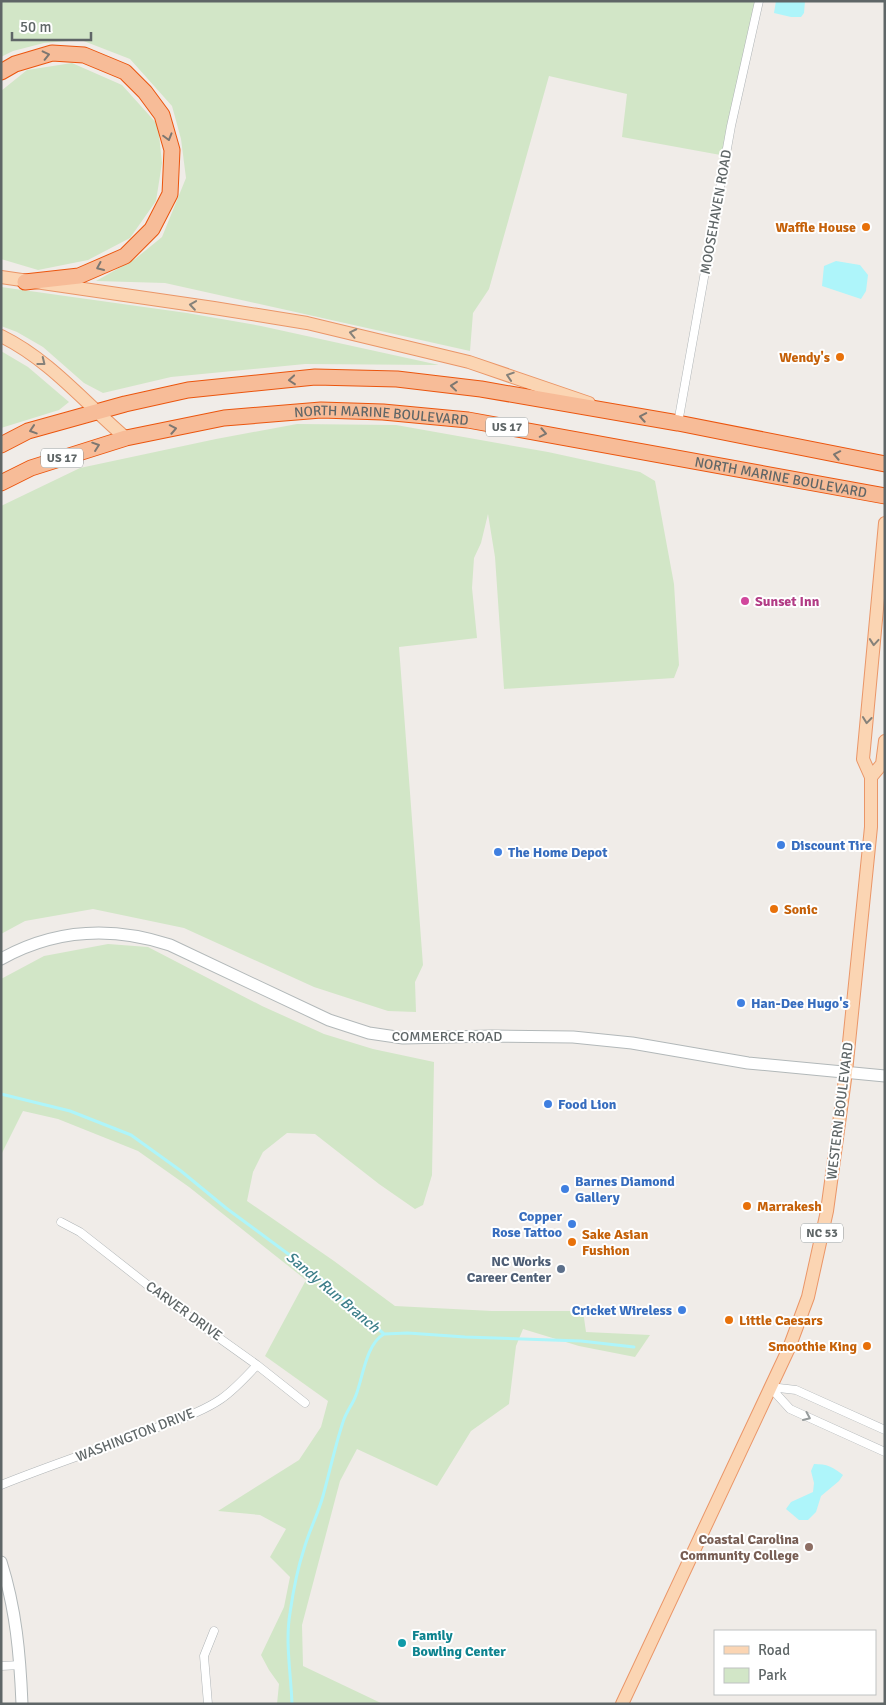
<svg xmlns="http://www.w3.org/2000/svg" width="886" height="1705" viewBox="0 0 886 1705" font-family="Signika,sans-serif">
	<rect width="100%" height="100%" fill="#f0ece8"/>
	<path fill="#d2e6c7" d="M1 1H759L726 156 622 137 627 94 549 76 489 289 473 313 470 351 165 283 96 281 135 259 162 237 186 178 181 139 172 106 130 59 81 40 44 43 13 51 1 57Z
		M72 63 122 85 158 125 162 163 156 201 130 238 88 260 38 270 1 259V91L27 70Z
		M1 287 187 313 261 326 439 365 305 364 171 377 103 393 84 383 43 347 17 332 1 326Z
		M1 351 28 367 69 402 59 410 1 428Z
		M297 424 396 425 548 452 640 472 655 481 674 584 679 665 674 678 504 689 495 557 488 514 481 543 474 558 472 588 477 638 399 647 423 965 415 982 416 1012 388 1011 314 987 184 928 93 909 25 921 1 934V506L80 468 216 439Z
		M108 944 148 947 262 1006 324 1034 373 1049 434 1062 432 1175 423 1205 415 1209 379 1184 315 1134 287 1133 263 1152 253 1172 247 1201 334 1261 395 1306 492 1311H583L586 1332 650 1335 635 1357 579 1346 523 1329 516 1346 509 1404 471 1431 437 1486 357 1449 340 1481 302 1625 303 1666 383 1704H277L279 1684 269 1670 261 1655 284 1607 290 1577 270 1557 286 1529 260 1515 218 1511 299 1460 321 1427 328 1401 265 1356 306 1280 189 1187 138 1151 58 1119 23 1111 1 1155V979L44 956Z"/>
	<path fill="#aef5fa" d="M776 1H805L804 13 801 17H791L774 13Z
		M836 261 860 265 868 275 866 291 861 299 822 286 824 266Z
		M814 1464C827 1464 833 1467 843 1475L839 1481 821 1496 816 1512 808 1520H799L786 1509 791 1502 813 1492 814 1483 811 1471Z"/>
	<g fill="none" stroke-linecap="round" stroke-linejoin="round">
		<path stroke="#aef5fa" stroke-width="3" d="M1 1094 70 1111 131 1135 181 1171 226 1208 318 1276 384 1334
			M384 1334 408 1333 465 1337 581 1341 634 1347
			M292 1704C291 1674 285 1642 290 1613 293 1592 297 1570 304 1549 309 1531 318 1514 323 1496 330 1471 335 1446 343 1422 346 1412 353 1404 356 1395 363 1377 366 1344 384 1334"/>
		<defs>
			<path id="street" d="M678 423 731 126 759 1
				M61 1222 80 1232 173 1305 257 1365 305 1403
				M770 1387 790 1409 885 1452
				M770 1387 796 1390 885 1430
				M1 1485C53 1464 106 1447 158 1427 179 1419 202 1412 221 1399 234 1390 246 1377 257 1365
				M1 1666 21 1665
				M208 1704 204 1656 214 1631"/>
			<path id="secondary" d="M1 959C55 929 112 926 170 945L329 1020 369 1033 403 1038 492 1036 573 1037 632 1043 748 1063 885 1076
				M1 1562C16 1609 20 1655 22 1704"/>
			<path id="primary" d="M1 277 214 308 307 323 469 362 589 403
				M1 336C50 360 85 403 126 438
				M871 777 882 764 885 741
				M622 1704 789 1348 808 1297 827 1211 846 1072 871 827V777L863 759 885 523"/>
			<g id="highway">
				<path d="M1 72 15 64 52 53 84 55 125 72 145 92 162 115 172 150 170 194 152 229 125 256 79 276 25 282"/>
				<path d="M1 445 28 431 125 404 188 390 315 377 397 379 481 389 678 423 885 464"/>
				<path id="s1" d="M1 483 31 468 126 438 224 418 321 410 383 412 468 420 885 496"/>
			</g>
		</defs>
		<use href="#street" stroke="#b0b5b7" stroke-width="9"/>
		<use href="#secondary" stroke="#b2b8b9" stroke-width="13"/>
		<use href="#primary" stroke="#ea9668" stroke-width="14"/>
		<use href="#highway" stroke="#eb550e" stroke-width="17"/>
		<use href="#street" stroke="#fff" stroke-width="8"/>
		<use href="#secondary" stroke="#fff" stroke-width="11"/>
		<use href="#primary" stroke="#fbd5b3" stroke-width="12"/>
		<use href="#highway" stroke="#f7bc98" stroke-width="15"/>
	</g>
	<defs><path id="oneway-chevron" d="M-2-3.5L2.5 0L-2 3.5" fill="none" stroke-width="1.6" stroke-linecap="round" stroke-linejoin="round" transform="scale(1.25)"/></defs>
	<g stroke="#7d7771">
		<use href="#oneway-chevron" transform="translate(46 55) rotate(-13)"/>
		<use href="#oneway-chevron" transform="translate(168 137) rotate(74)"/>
		<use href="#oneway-chevron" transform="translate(100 267) rotate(156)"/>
		<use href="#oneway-chevron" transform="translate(292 380) rotate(175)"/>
		<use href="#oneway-chevron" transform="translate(454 386) rotate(-174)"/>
		<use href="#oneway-chevron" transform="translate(643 417) rotate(-170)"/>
		<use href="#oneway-chevron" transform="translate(173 429) rotate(-11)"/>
		<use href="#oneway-chevron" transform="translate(33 430) rotate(162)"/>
		<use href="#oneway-chevron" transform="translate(543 433) rotate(11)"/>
		<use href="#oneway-chevron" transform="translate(96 446) rotate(-19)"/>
		<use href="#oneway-chevron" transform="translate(837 455) rotate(-169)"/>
	</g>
	<g stroke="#86827a">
		<use href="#oneway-chevron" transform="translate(193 305) rotate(-172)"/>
		<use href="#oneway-chevron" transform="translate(353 333) rotate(-168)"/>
		<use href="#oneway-chevron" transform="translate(42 362) rotate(38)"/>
		<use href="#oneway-chevron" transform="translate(510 376) rotate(-162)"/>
		<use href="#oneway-chevron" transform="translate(874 642) rotate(95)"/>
		<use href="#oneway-chevron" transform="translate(867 720) rotate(96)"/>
	</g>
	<use stroke="#979c9c" href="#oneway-chevron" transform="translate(807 1417) rotate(24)"/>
	<g fill="#e8710a" stroke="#fff" stroke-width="2">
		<circle cx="866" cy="227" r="5"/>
		<circle cx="840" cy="357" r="5"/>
		<circle cx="774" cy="909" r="5"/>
		<circle cx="747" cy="1206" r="5"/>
		<circle cx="572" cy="1242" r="5"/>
		<circle cx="729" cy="1320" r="5"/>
		<circle cx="867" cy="1346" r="5"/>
	</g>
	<circle fill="#d1479c" stroke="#fff" stroke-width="2" cx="745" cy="601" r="5"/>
	<g fill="#3f7fe0" stroke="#fff" stroke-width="2">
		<circle cx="781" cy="845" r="5"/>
		<circle cx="498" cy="852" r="5"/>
		<circle cx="741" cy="1003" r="5"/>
		<circle cx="548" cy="1104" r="5"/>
		<circle cx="565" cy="1189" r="5"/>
		<circle cx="572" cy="1224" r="5"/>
		<circle cx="682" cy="1310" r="5"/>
	</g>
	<circle fill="#5c6f8a" stroke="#fff" stroke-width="2" cx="561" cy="1269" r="5"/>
	<circle fill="#8d6e63" stroke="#fff" stroke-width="2" cx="809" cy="1547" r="5"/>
	<circle fill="#0f9aa8" stroke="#fff" stroke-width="2" cx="402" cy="1643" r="5"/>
	<g text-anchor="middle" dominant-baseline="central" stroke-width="4" stroke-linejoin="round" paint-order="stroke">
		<g fill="#fff" stroke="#8f9495" stroke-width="1">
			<rect x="486" y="417.5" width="42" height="19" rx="4"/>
			<rect x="41" y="448.5" width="42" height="19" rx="4"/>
			<rect x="801" y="1223.5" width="42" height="19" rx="4"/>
		</g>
		<g font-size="12" font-weight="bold" fill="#5f6667">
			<text x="507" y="427">US 17</text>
			<text x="62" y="458">US 17</text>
			<text x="822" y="1233">NC 53</text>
		</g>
		<g font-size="14" fill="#5f6667" stroke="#fff">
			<text transform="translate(716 212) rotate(-80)">MOOSEHAVEN ROAD</text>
			<text stroke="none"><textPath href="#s1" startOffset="391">NORTH MARINE BOULEVARD</textPath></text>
			<text stroke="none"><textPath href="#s1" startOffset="796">NORTH MARINE BOULEVARD</textPath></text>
			<text x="447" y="1036">COMMERCE ROAD</text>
			<text transform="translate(840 1111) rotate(-83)">WESTERN BOULEVARD</text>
			<text transform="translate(184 1311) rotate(36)">CARVER DRIVE</text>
			<text transform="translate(135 1435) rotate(-21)">WASHINGTON DRIVE</text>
		</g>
		<g font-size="14" font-weight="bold" fill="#c56008" stroke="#fff" text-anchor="start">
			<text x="856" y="227" text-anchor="end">Waffle House</text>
			<text x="830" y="357" text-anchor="end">Wendy's</text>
			<text x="784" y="909">Sonic</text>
			<text x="757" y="1206">Marrakesh</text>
			<text x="582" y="1234">Sake Asian<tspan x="582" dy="16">Fushion</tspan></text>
			<text x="739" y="1320">Little Caesars</text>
			<text x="857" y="1346" text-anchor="end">Smoothie King</text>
		</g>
		<g font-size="14" font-weight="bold" fill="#b23c85" stroke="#fff" text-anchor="start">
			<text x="755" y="601">Sunset Inn</text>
		</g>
		<g font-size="14" font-weight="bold" fill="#366cbe" stroke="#fff" text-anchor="start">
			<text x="791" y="845">Discount Tire</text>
			<text x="508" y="852">The Home Depot</text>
			<text x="751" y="1003">Han-Dee Hugo's</text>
			<text x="558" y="1104">Food Lion</text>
			<text x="575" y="1181">Barnes Diamond<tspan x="575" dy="16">Gallery</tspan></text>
			<text x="562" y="1216" text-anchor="end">Copper<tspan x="562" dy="16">Rose Tattoo</tspan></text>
			<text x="672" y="1310" text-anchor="end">Cricket Wireless</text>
		</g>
		<g font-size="14" font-weight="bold" fill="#4e5e75" stroke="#fff" text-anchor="end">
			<text x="551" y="1261">NC Works<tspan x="551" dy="16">Career Center</tspan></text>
		</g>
		<g font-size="14" font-weight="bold" fill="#785e54" stroke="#fff" text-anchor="end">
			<text x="799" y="1539">Coastal Carolina<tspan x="799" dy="16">Community College</tspan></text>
		</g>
		<g font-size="14" font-weight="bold" fill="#0d838f" stroke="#fff" text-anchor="start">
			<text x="412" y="1635">Family<tspan x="412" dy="16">Bowling Center</tspan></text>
		</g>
		<g font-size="15" font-style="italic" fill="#3d7f8a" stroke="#fff">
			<text transform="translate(333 1292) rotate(40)">Sandy Run Branch</text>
		</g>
	</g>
	<rect width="886" height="1705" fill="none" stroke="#5f6667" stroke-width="5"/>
	<rect x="714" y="1630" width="162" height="65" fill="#ffffff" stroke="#bfc2c2"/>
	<rect x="724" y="1646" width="25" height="8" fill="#fbd5b3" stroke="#bfc2c2"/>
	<text x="758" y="1655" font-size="15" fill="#5f6667">Road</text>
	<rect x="724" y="1668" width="25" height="15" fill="#d2e6c7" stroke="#bfc2c2"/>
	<text x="758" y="1680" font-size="15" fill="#5f6667">Park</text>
	<path d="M12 32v8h79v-8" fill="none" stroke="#5f6667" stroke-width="2.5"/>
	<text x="20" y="32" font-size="15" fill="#5f6667" stroke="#ffffff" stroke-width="4" paint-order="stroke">50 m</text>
</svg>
